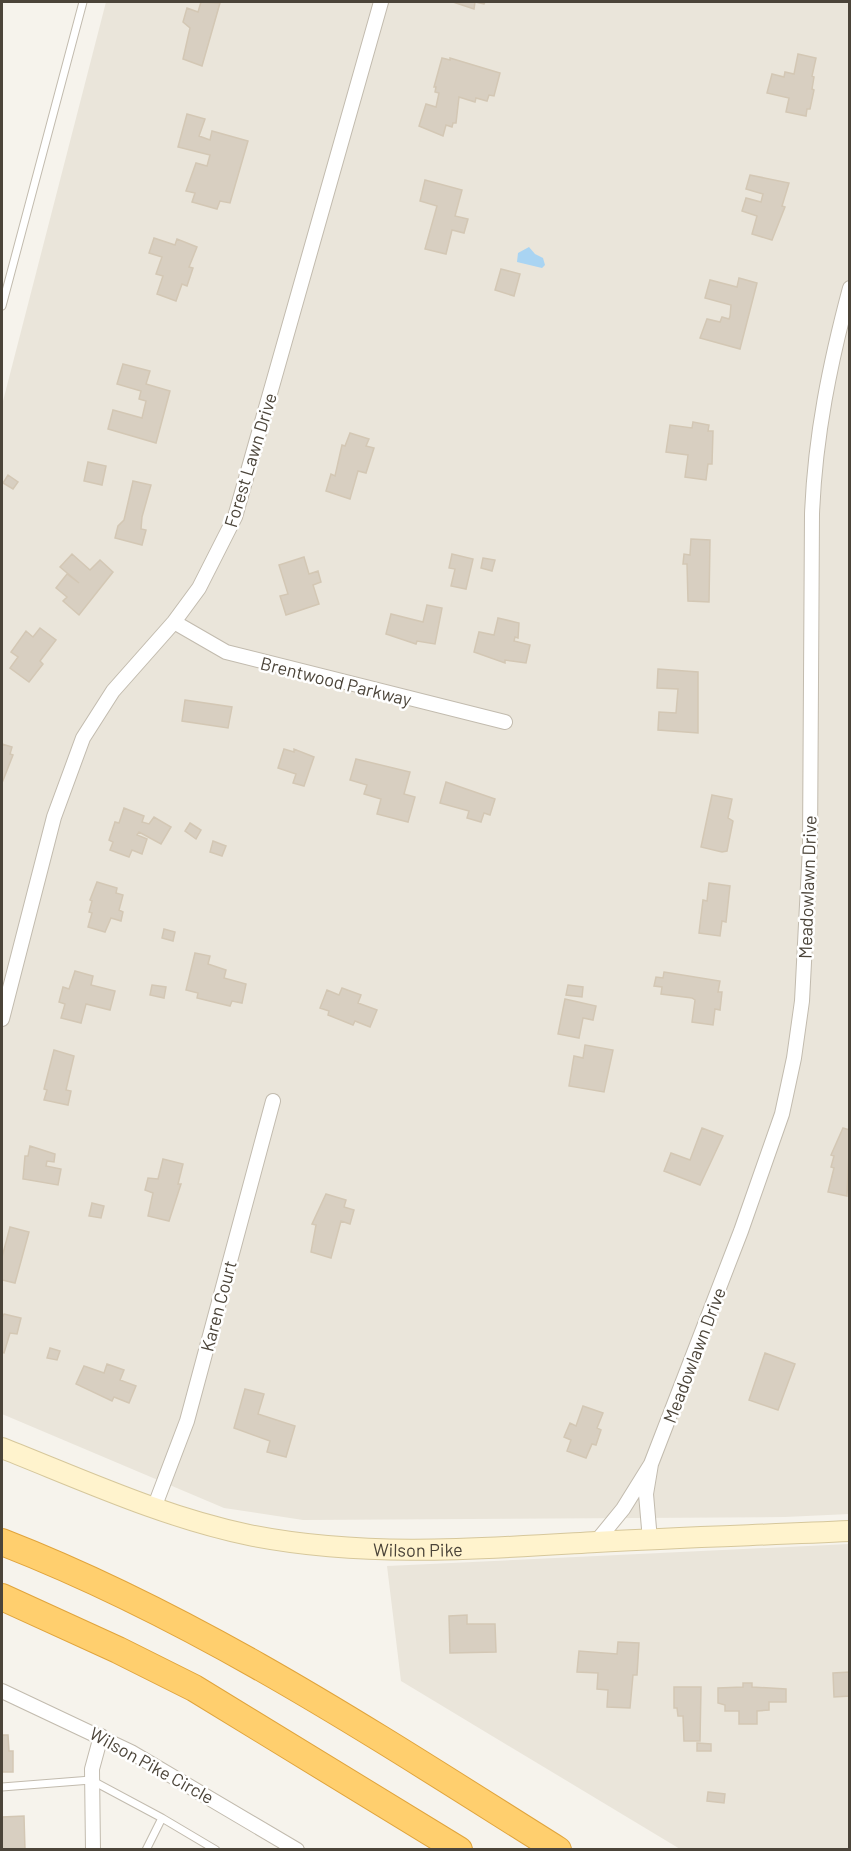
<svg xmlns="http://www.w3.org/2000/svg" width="851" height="1851" viewBox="0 0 851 1851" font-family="Barlow,sans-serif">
	<rect width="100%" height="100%" fill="#f6f3ec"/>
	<path fill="#eae5da" d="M106 2H849V1514L785 1517 303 1520 224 1508 2 1414V405Z
		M849 1544V1849H680L401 1681 387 1566Z"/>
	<path fill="#a9d4f2" d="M529 247 535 254 543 258 545 265 542 268 517 262 518 253Z"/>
	<path fill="#d8cfc1" stroke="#d3c7b4" stroke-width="1.5" d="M201 2 220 3 202 66 183 59 190 28 183 22 187 8 198 12Z
		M453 2H485L484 4 475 2 474 9Z
		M798 54 816 58 812 76 814 77 812 89 814 90 810 109H807L806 116 786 112 789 98 767 93 772 74 784 77 785 72 794 74Z
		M442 58 450 60V58L500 73 494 96 489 95 487 101 476 98 475 102 459 97 456 123H453L452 127 446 125 443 136 419 126 426 104 436 107 439 93 435 92 436 87H434Z
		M187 114 205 119 199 136 210 140 212 131 248 141 230 203 220 201 217 209 192 202 195 193 186 191 196 163 207 166 210 155 178 147Z
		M750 175 789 183 782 206 785 207 772 240 752 234 757 216 742 211 746 198 761 202 763 194 746 189Z
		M425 180 462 190 455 216 468 219 464 233 452 230 446 254 425 249 437 206 420 201Z
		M154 238 175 245 177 239 197 247 189 267 193 268 187 286 182 284 176 301 157 294 163 276 156 274 162 257 149 253Z
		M501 269 520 274 514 296 495 290Z
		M739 278 757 283 740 349 700 338 707 319 720 322 722 317 729 319 730 316 731 305 705 298 710 280 737 287Z
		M123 364 150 371 146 384 170 391 156 443 108 429 113 410 142 418 146 401 139 399 141 391 117 384Z
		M693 422 709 425 708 431H713L712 464H708L706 480 685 477 688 455 666 452 670 425 692 428Z
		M350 433 369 439 366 446 374 448 366 473 358 471 350 499 326 491 331 474 335 476 342 445 345 446Z
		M88 462 106 466 102 485 84 481Z
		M8 475 18 482 13 489 3 483Z
		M133 481 151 485 142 517 141 529 146 530 142 545 115 538 118 526 124 520Z
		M691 539 710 540 709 602 688 601 687 564H683L684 554 690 555Z
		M72 554 90 570 100 560 113 572 79 615 63 601 67 597 56 588 67 574 79 583 60 567Z
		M452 554 473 559 466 589 451 586 455 569 449 568Z
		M304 557 309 574 318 571 321 582 313 585 319 604 286 615 280 596 288 594 279 565Z
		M483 558 495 560 492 571 481 568Z
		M427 605 442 608 435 644 417 641 416 644 386 634 391 614 423 622Z
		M498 618 519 623 518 638 515 637 514 641 530 645 526 663 505 660V663L474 652 479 632 494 635Z
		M40 628 56 640 40 661 43 664 29 682 10 668 18 657 11 652 26 631 33 637Z
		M658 669 698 672V733L658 730 659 712 676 713 678 689 657 688Z
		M185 700 232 707 228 728 182 721Z
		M2 744 12 747 10 754 13 755 2 783Z
		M284 749 294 752V749L314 757 304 786 293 783 296 774 278 768Z
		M356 759 410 772 404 794 415 797 408 822 377 814 381 799 364 794 367 785 350 780Z
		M446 782 495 799 490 815 484 813 481 822 467 818 469 811 440 803Z
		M712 795 732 799 728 818 733 821 727 851 722 852 701 847Z
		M124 808 144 816 142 822 149 824 154 817 171 827 161 844 139 832 137 835 147 839 142 854 132 850 129 857 110 850 113 842 109 840 115 822 119 823Z
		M190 823 201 830 196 839 185 831Z
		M213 841 226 846 222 856 210 852Z
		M97 882 117 888 116 893 123 895 119 910 123 912 121 921 111 918 105 932 88 927 92 913 89 912 92 901 90 900Z
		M709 883 730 886 726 922 722 921 720 936 699 933 703 900 707 901Z
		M164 929 175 932 173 941 162 938Z
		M195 953 210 956 208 964 226 970 224 978 246 984 242 1003 232 1001 230 1006 197 998 198 993 186 990Z
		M75 971 93 976 91 985 115 991 110 1010 86 1004 81 1023 61 1018 65 1004 59 1002 63 987 69 989Z
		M664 972 720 981 718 992H722L720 1010 715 1009 713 1025 692 1022 695 1000 692 998 661 994 662 987 654 986 656 977 663 978Z
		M152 985 166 987 164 998 150 995Z
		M568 985 583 987 582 997 566 995Z
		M342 988 361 995 358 1003 377 1010 370 1027 355 1021 353 1025 328 1015 329 1011 320 1008 327 990 339 995Z
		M565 999 596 1006 593 1020 583 1018 579 1038 558 1034Z
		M585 1045 613 1050 604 1092 569 1086 574 1056 583 1058Z
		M54 1050 74 1056 66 1090 71 1091 68 1105 44 1100 47 1090 44 1089Z
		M702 1128 723 1136 700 1185 664 1171 671 1153 690 1160Z
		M843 1128 850 1130 847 1196 828 1192 834 1168 831 1167 834 1156 831 1155Z
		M30 1146 55 1154 54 1162 47 1161 46 1166 61 1169 58 1185 23 1179 25 1156H28Z
		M163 1159 183 1164 178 1184H181L169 1221 148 1216 153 1193 145 1190 148 1178 158 1179Z
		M326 1194 346 1200 344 1207 354 1210 350 1224 341 1221 331 1258 311 1252 316 1225 312 1224Z
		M92 1203 104 1206 101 1218 89 1216Z
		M10 1227 29 1232 15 1283 2 1280V1257Z
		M4 1314 21 1318 17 1334 10 1333 4 1353 2 1352V1318Z
		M50 1348 60 1351 57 1360 47 1358Z
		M765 1353 795 1364 778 1410 749 1400Z
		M107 1364 124 1370 120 1380 136 1386 129 1403 114 1397 112 1401 76 1384 84 1366 104 1373Z
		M245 1389 264 1394 258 1414 295 1426 286 1457 267 1452 270 1441 234 1428Z
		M583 1406 603 1413 597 1428 601 1430 596 1445 592 1444 586 1458 567 1451 571 1440 564 1437 570 1423 576 1426Z
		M467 1615V1624H495L496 1652 450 1653 449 1616Z
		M618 1642 639 1643 637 1675H633L630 1708 607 1707 608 1690 597 1689 598 1673 577 1672 579 1651 617 1654Z
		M850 1672V1696L834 1697 833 1673Z
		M743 1683H752V1687L786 1689V1702H769V1710L757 1711V1724H739V1711H725V1705L718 1703V1688L743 1687Z
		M674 1687H701L700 1741H684L683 1716H678L677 1708H674Z
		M2 1735H8L9 1751H13V1772H2Z
		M697 1743 711 1744V1751H697Z
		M708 1792 725 1794 724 1803 707 1801Z
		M24 1816 25 1850H2V1817Z"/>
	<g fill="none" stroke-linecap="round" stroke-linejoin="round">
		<defs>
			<path id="service" d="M2 306 83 2
				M2 1787 91 1780 162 1818 146 1850
				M162 1818 216 1850"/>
			<path id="minor" d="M174 622 226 652 505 722
				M2 1019 54 817 83 738 113 691 174 622 199 588 235 517 381 2
				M651 1464 741 1231 782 1114 794 1058 802 1001 810 847 812 514C815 436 830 363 850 288
				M154 1508 187 1421 273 1101
				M596 1542 623 1509 651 1464 646 1494 650 1540
				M2 1691 131 1752 297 1850
				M93 1850 92 1769 101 1736"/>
			<g id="secondary">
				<path id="s1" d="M2 1448C83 1480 163 1517 249 1535 364 1558 479 1549 596 1542 681 1537 765 1535 850 1531"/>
			</g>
			<path id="motorway" d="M2 1542C200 1619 378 1737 558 1850
				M2 1597 118 1650 194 1688 459 1850"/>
		</defs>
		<use href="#service" stroke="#c2bbae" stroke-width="9"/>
		<use href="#minor" stroke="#c2bbae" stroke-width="16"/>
		<use href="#secondary" stroke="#d6c79b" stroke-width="22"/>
		<use href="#motorway" stroke="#e0a43c" stroke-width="28"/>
		<use href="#service" stroke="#fff" stroke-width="7"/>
		<use href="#minor" stroke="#fff" stroke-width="14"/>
		<use href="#secondary" stroke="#fff3cd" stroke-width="20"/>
		<use href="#motorway" stroke="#ffcf6e" stroke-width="26"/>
	</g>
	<g text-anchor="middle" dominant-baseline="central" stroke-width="5" stroke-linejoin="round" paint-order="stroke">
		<g font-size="18" fill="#4b4439" stroke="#fff">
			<text transform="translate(250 460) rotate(-73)">Forest Lawn Drive</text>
			<text transform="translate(336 681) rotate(14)">Brentwood Parkway</text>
			<text transform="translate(807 887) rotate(-88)">Meadowlawn Drive</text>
			<text transform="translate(218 1306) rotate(-75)">Karen Court</text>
			<text transform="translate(694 1355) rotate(-69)">Meadowlawn Drive</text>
			<text stroke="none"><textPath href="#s1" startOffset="432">Wilson Pike</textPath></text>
			<text transform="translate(152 1765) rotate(29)">Wilson Pike Circle</text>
		</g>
	</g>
	<rect width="851" height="1851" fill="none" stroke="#4b4439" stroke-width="6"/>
</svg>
